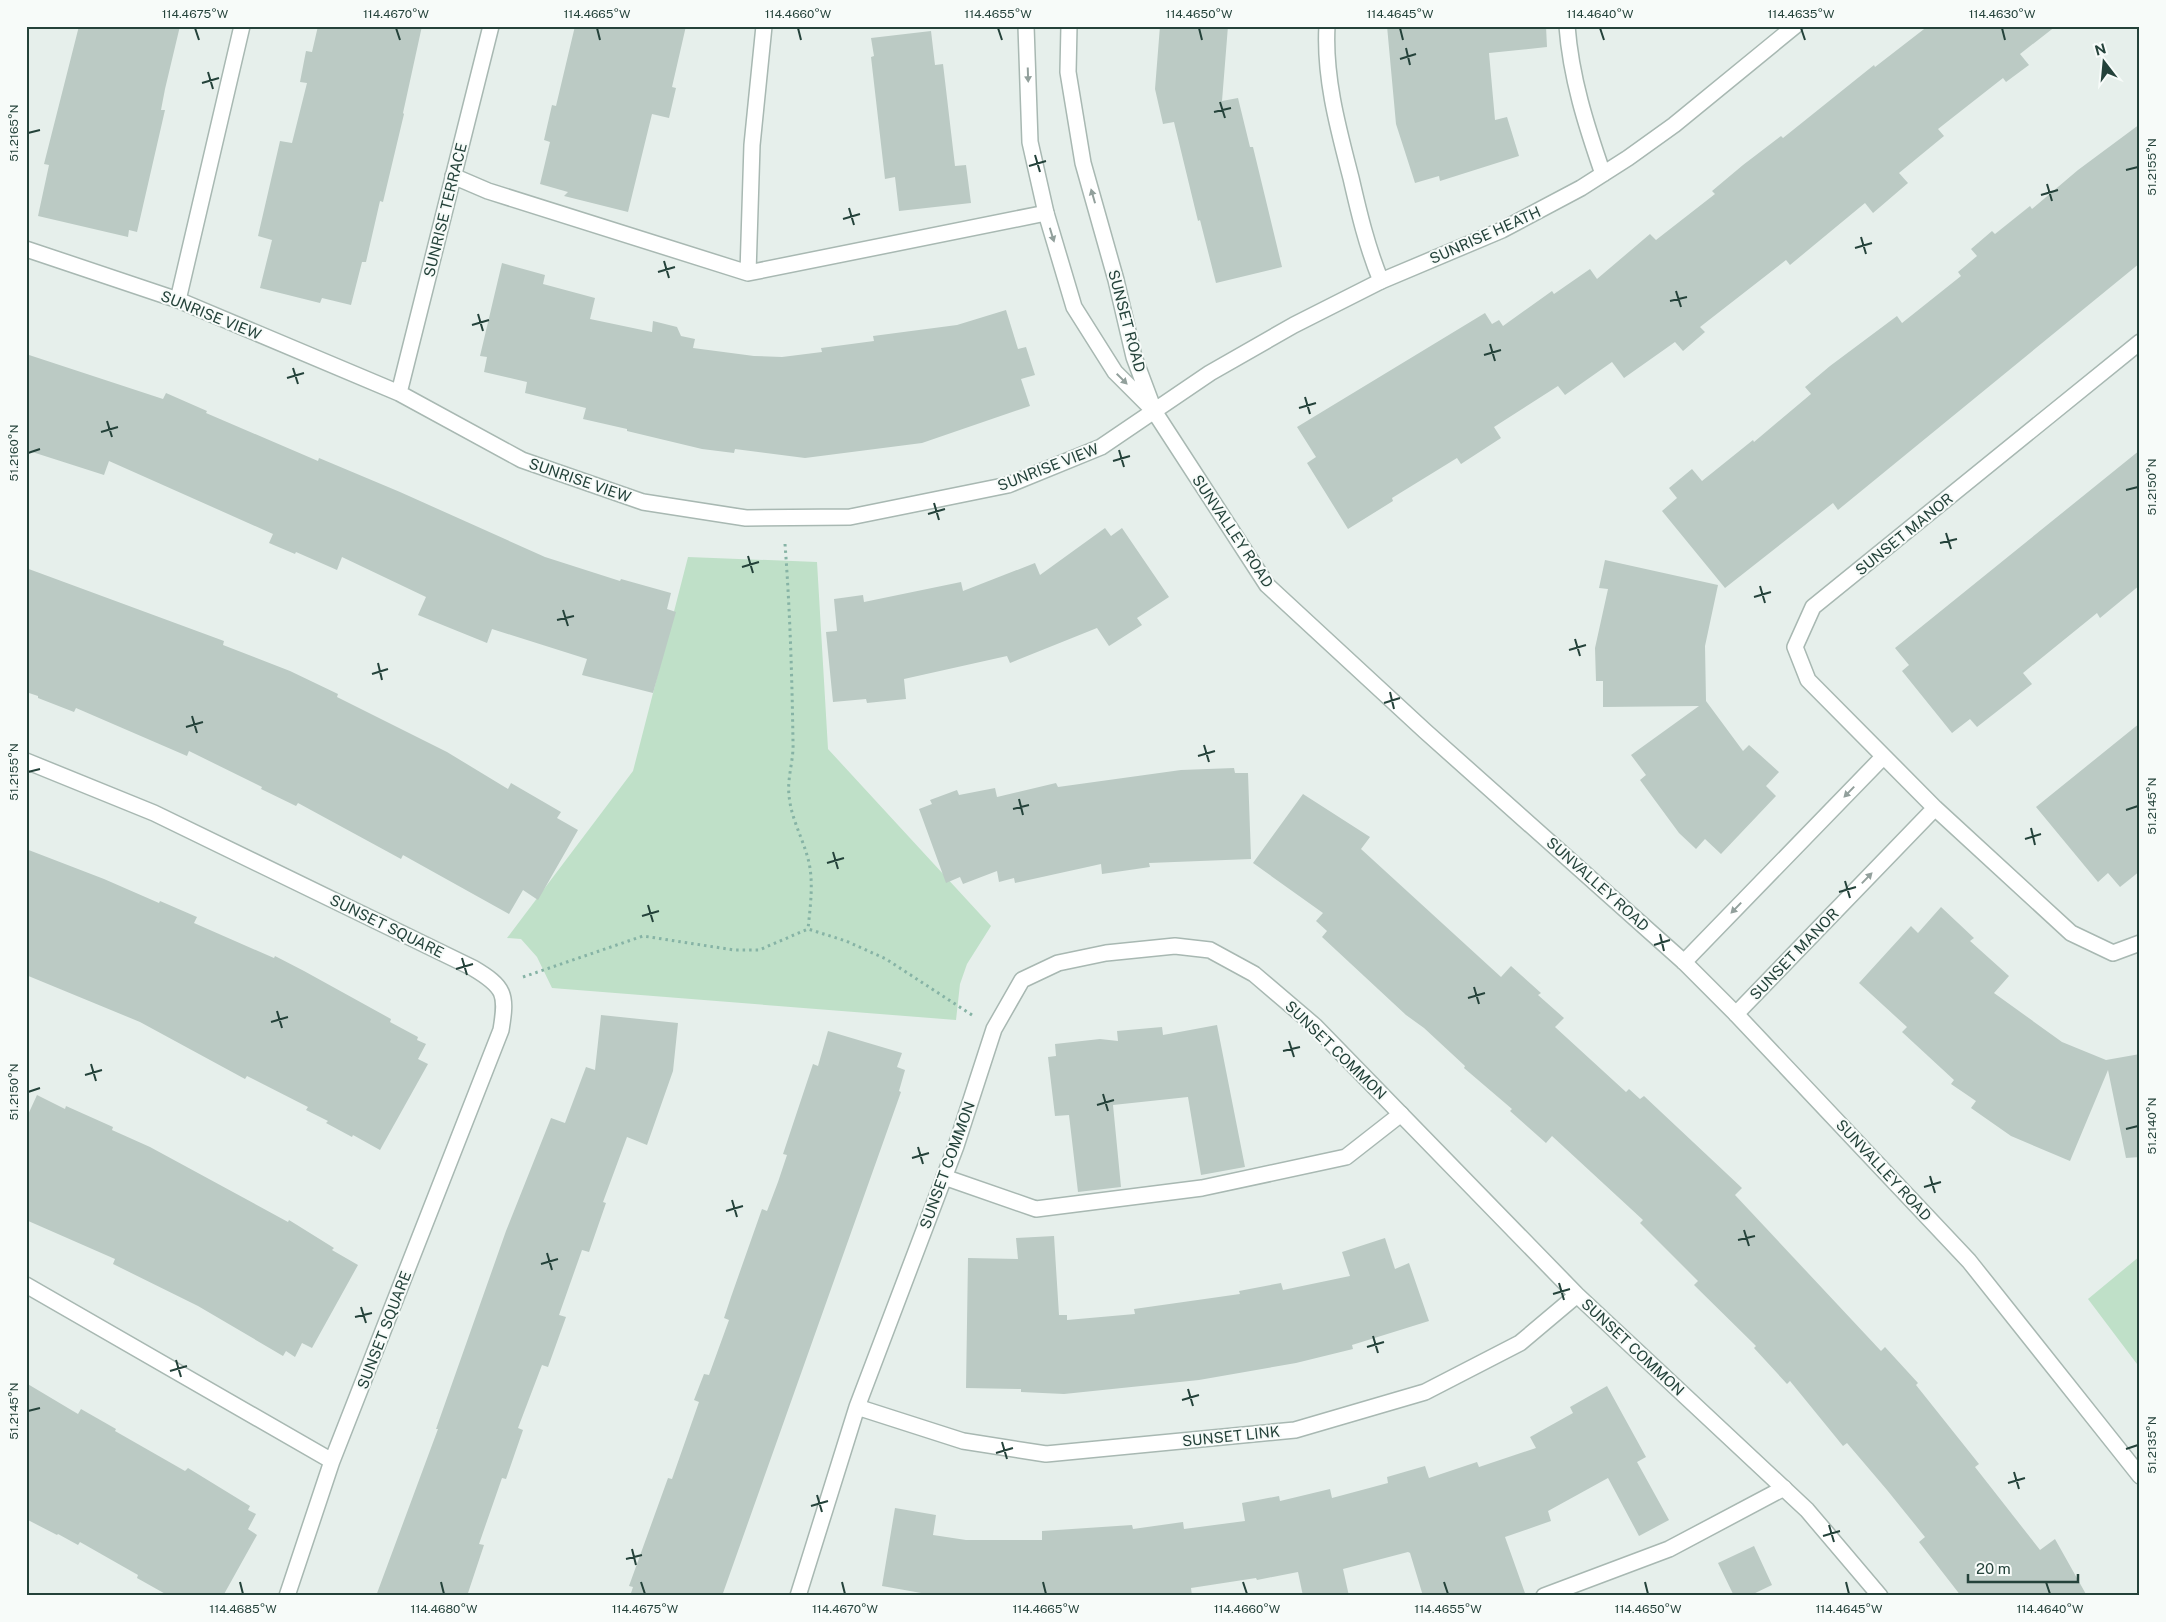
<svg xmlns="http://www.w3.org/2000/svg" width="2166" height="1622" viewBox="0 0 2166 1622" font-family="'Public Sans',sans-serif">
	<rect width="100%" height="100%" fill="#e6efeb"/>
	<path fill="#bfe0c8" d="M688 557 817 562 828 749 991 926 967 964 960 984 956 1020 552 988 537 957 521 939 507 938 633 771Z
		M2140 1256V1368L2088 1299Z"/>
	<path fill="#bbcac4" d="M79 26H180L165 89 161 110H165L137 232 129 230 128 237 38 216 49 165 44 164Z
		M318 26H422L403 113 404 114 383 202 380 201 366 262H362L351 305 322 298 320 303 260 288 272 240 258 236 280 141 292 143 307 83 300 82 306 51 312 52Z
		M575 26H686L672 87 676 88 669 118 652 114 628 212 564 196 568 192 540 184 550 142 544 140 552 105 556 106Z
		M1160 26H1228L1222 101 1238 98 1250 147H1253L1282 267 1216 283 1200 220 1198 221 1174 122 1163 124 1155 89Z
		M1387 26H1546L1547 47 1489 53 1495 120 1507 117 1519 156 1440 181 1439 176 1415 183 1396 124Z
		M1928 26H2056L2020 54 2029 65 2006 82 2003 78 1938 129 1944 136 1899 173 1908 183 1873 213 1865 203 1790 265 1786 260 1700 327 1705 332 1683 351 1675 342 1624 378 1612 362 1565 395 1558 386 1494 427 1501 438 1461 464 1457 458 1392 498 1393 501 1348 529 1307 463 1316 457 1297 427 1485 313 1492 324 1499 320 1503 326 1552 291 1554 294 1590 269 1597 279 1650 234 1656 240 1715 194 1712 191 1743 165 1781 136 1783 138 1874 65 1875 67Z
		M931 31 935 65 943 64 955 166 966 165 971 203 899 211 895 177 885 179 871 57 874 56 871 38Z
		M2140 124V263L1838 510 1833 503 1725 588 1662 511 1677 498 1669 488 1692 469 1702 481 1753 440 1754 442 1811 394 1805 387 1830 366 1897 316 1902 323 1961 276 1958 272 1977 256 1971 249 1992 231 1995 234 2030 206 2032 209 2078 170Z
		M502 263 545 275 543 284 595 298 590 319 652 332 653 321 677 327 681 336 695 339 693 348 754 356 782 357 822 352 821 348 874 341 873 336 957 325 1006 310 1018 349 1026 347 1035 375 1021 379 1030 406 922 443 805 458 735 449 734 453 702 449 627 431V429L583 419 586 408 525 393 527 382 484 372 487 357 480 356Z
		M26 354 163 399 166 393 207 411 206 413 318 461 319 458 400 492 545 557 620 581 621 579 671 593 667 609 676 612 653 693 582 675 587 659 492 629 487 643 445 626 418 615 426 597 342 557 337 570 296 552 295 554 269 543 273 534 109 461 104 475 26 450Z
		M2140 450V585L2100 618 2097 613 2023 673 2032 684 1977 727 1970 719 1952 733 1902 671 1909 665 1895 648Z
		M1105 528 1111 536 1122 528 1169 597 1137 618 1142 625 1109 646 1097 628 1010 663 1007 656 904 679 906 699 867 703 866 699 833 702 826 632 837 631 834 599 863 595 864 602 961 582 963 591 1035 563 1040 575Z
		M1605 560 1718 585 1705 646 1706 701 1743 751 1749 745 1779 772 1766 786 1776 796 1721 854 1705 839 1696 849 1679 833 1640 780 1646 775 1631 755 1699 706 1603 707V681H1596L1595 648 1608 589 1599 588Z
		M26 568 224 641 223 645 290 671 338 694 337 697 447 752 508 789 511 783 561 812 557 818 578 830 538 900 523 890 509 914 403 855 401 859 298 803 296 806 261 789 262 787 189 751 187 756 76 708 74 712 38 698V696L26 692Z
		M2140 723V871L2120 887 2108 873 2098 882 2036 807Z
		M1234 768 1235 773H1248L1251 859 1149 863 1150 867 1102 874 1101 864 1015 883 1014 878 999 882 997 871 963 884 960 877 946 883 919 809 932 804 930 800 957 790 959 795 995 788 997 797 1056 783 1058 787 1181 770Z
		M1303 794 1370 837 1361 849 1501 977 1511 966 1541 993 1538 995 1564 1018 1555 1027 1626 1092 1629 1089 1640 1099 1644 1096 1742 1188 1735 1195 1881 1351 1885 1347 1918 1383 1916 1385 1979 1464 1975 1467 2040 1550 2055 1539 2087 1596H1961L1919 1542 1925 1537 1887 1490 1847 1443 1843 1446 1790 1381 1787 1384 1754 1348 1756 1346 1694 1285 1698 1281 1640 1223 1643 1220 1552 1136 1546 1143 1510 1111 1512 1109 1464 1068 1465 1066 1424 1028 1406 1015 1322 937 1327 931 1316 921 1323 913 1253 863Z
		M26 849 104 879 159 903 160 901 197 917 194 923 274 958 275 956 304 971 391 1019 390 1022 418 1037 417 1040 426 1044 418 1059 428 1064 380 1150 353 1135 352 1137 326 1123 328 1121 306 1110 308 1107 247 1076 245 1079 140 1022 26 975Z
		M1941 907 1974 938 1970 941 2009 976 1994 993 2062 1042 2106 1060 2140 1054V1157L2126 1158 2108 1070 2070 1161 2011 1136 1971 1108 1976 1101 1951 1084 1954 1080 1902 1032 1907 1027 1859 983 1911 926 1918 933Z
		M601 1015 678 1023 673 1071 647 1145 627 1137 603 1202 606 1203 589 1252 582 1250 559 1315 566 1317 548 1367 542 1365 518 1428 523 1430 506 1479 502 1478 479 1544 484 1545 467 1596H376L438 1429H436L506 1231 551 1118 565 1123 586 1067 595 1070Z
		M1217 1025 1245 1167 1201 1175 1188 1097 1113 1105 1121 1187 1078 1192 1069 1115 1055 1116 1048 1057 1056 1056 1055 1044 1100 1039 1118 1041 1117 1031 1162 1027 1163 1035Z
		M828 1031 902 1053 897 1067 905 1070 899 1091 901 1092 869 1182 722 1596H630L633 1587 629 1586 668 1478 672 1479 699 1402 694 1400 704 1374 709 1375 729 1320 724 1318 731 1297 762 1209 767 1211 778 1182 787 1155 783 1154 813 1064 818 1066Z
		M37 1095 65 1109 66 1106 113 1127 112 1130 150 1147 288 1222 289 1220 334 1248 332 1250 358 1265 312 1348 302 1343 295 1357 286 1351 283 1356 198 1306 113 1264 115 1259 26 1220V1119Z
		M1054 1236 1059 1315H1067V1320L1135 1314 1134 1309 1240 1294 1239 1291 1281 1283 1283 1290 1350 1276 1342 1252 1385 1238 1395 1269 1409 1263 1429 1321 1352 1345 1353 1349 1296 1363 1199 1380 1064 1394 1021 1392V1389L966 1388 968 1258 1018 1259 1016 1238Z
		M26 1383 78 1414 81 1409 116 1429 115 1431 185 1471 188 1468 250 1506 248 1510 256 1514 248 1529 257 1535 223 1596H169L137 1578 138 1575 80 1542 78 1545 58 1534 57 1535 26 1519Z
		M1607 1386 1646 1457 1637 1462 1669 1520 1639 1536 1608 1478 1548 1511 1551 1521 1505 1537 1526 1596H1423L1410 1553 1408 1552 1343 1569 1349 1596H1303L1298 1572 1257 1580 1256 1578 1191 1588 1192 1596H938L882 1586 895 1508 936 1515 933 1535 966 1540H1042V1531L1132 1525 1133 1529 1183 1522 1184 1529 1245 1521 1242 1503 1279 1496 1280 1501 1330 1489 1332 1498 1388 1483 1387 1477 1425 1466 1429 1478 1477 1462 1479 1467 1536 1448 1530 1437 1573 1413 1570 1407Z
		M1754 1546 1772 1585 1749 1596H1734L1718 1563Z"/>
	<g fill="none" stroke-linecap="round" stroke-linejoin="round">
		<defs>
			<path id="service" d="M1327 26C1324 77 1338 128 1351 178 1359 213 1367 247 1381 281
				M453 176 488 191 748 273 1046 213
				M748 273 752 145 764 26
				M178 300 242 26
				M944 1177 1036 1209 1202 1188 1346 1157 1401 1114
				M1544 1596 1669 1549 1784 1488"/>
			<path id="minor" d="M1567 26C1571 78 1586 125 1603 174
				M26 249 178 300 399 393 522 460 643 502 746 518 850 517 1008 485 1101 447 1210 373 1294 325 1381 281 1502 230 1581 188 1628 158 1674 125 1795 26
				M2140 342 1813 607 1795 647 1808 680 1935 808 2071 933 2113 953 2140 943
				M399 393 491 26
				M26 761 154 813 473 968C505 987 507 994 501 1030L332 1461 287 1596
				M1684 962 1883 757
				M1736 1014 1935 808
				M26 1285 332 1461
				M857 1407 963 1441 1046 1454 1295 1430 1425 1392 1520 1343 1577 1295
				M798 1596 857 1407 956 1146 994 1029 1022 980 1058 963 1106 953 1175 946 1210 950 1254 974 1315 1026 1577 1295 1807 1510 1880 1596"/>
			<path id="tertiary" d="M1026 26 1030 142 1046 213 1074 307 1115 372 1154 411 1267 585 1425 731 1684 962 1736 1014 1969 1261 2140 1476
				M1069 26 1068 72 1083 163 1116 280 1134 357 1152 405"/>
		</defs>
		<use href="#service" stroke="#a8b8b2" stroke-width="18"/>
		<use href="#minor" stroke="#a8b8b2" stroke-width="18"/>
		<use href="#tertiary" stroke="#a8b8b2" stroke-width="18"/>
		<path stroke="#86b3a5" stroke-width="3" stroke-dasharray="2.5 4" stroke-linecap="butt" d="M785 544C790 610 792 676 793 742 794 759 787 778 789 795 791 821 806 843 810 868 813 888 810 909 808 929
			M523 977 643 936 734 950H759L808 929 846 941 886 959 972 1015"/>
		<use href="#service" stroke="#fff" stroke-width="15"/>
		<use href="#minor" stroke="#fff" stroke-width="15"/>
		<use href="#tertiary" stroke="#fff" stroke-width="15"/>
	</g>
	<defs><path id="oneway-solid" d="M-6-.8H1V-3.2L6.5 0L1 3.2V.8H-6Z" transform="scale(1.25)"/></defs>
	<g fill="#92a09c">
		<use href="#oneway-solid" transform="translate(1028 75) rotate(88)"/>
		<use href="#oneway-solid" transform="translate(1093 196) rotate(-106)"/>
		<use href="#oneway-solid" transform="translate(1052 235) rotate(73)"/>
		<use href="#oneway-solid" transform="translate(1122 379) rotate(45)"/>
		<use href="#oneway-solid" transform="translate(1849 792) rotate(134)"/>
		<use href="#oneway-solid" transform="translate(1867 878) rotate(-46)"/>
		<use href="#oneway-solid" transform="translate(1736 908) rotate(134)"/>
	</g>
	<path fill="none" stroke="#24423a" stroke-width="2" d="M195 28 199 40M396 28 400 40M597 28 600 40M798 28 801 40M998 28 1002 40M1199 28 1202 40M1400 28 1403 40M1600 28 1604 40M1801 28 1805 40M2002 28 2005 40M1406 48 1410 65M1400 59 1416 54M208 72 213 89M202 83 219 78M1220 102 1225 118M1214 112 1231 108M28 133 40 130M1035 155 1040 172M1029 166 1046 161M2126 170 2138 167M2047 184 2052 201M2041 195 2058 190M849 208 854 225M843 219 860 214M1861 237 1866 254M1855 248 1872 243M664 261 669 278M658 272 675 267M1676 291 1681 307M1670 301 1687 297M478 314 483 331M472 325 489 320M1490 344 1495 361M1484 355 1501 350M293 368 298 384M287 378 304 373M1305 397 1310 414M1299 408 1316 403M107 421 112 437M101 432 118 427M1119 450 1124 467M28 453 40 449M1113 461 1130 456M2126 490 2138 487M934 503 939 520M928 514 945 509M1946 533 1951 549M1940 543 1957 539M748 556 753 573M742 567 759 562M1760 586 1765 603M1754 597 1771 592M563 610 568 626M557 620 574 616M1575 639 1580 656M1569 650 1586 645M378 663 382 680M372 674 388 669M1390 692 1394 709M1384 703 1400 698M192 716 197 733M186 727 203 722M1204 745 1209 762M1198 756 1215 751M28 772 40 769M1019 799 1023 815M1013 809 1029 805M2126 810 2138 806M2031 828 2035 845M2025 839 2041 834M833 852 838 869M827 863 844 858M1845 881 1850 898M1839 892 1856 887M648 905 653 922M642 916 659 911M1660 934 1664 951M1654 945 1670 940M462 958 467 975M456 969 473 964M1474 987 1479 1004M1468 998 1485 993M277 1011 282 1028M271 1022 288 1017M1289 1041 1294 1057M1283 1051 1300 1047M91 1064 96 1081M85 1075 102 1070M28 1092 40 1088M1103 1094 1108 1111M1097 1105 1114 1100M2126 1129 2138 1126M918 1147 923 1164M912 1158 929 1153M1930 1176 1935 1193M1924 1187 1941 1182M732 1200 737 1217M726 1211 743 1206M1744 1230 1749 1246M1738 1240 1755 1236M547 1253 552 1270M541 1264 558 1259M1559 1283 1564 1300M1553 1294 1570 1289M361 1307 366 1323M355 1317 372 1313M1373 1336 1378 1353M1367 1347 1384 1342M176 1360 181 1377M170 1371 187 1366M1188 1389 1193 1406M1182 1400 1199 1395M28 1411 40 1408M1002 1442 1007 1459M2126 1449 2138 1445M996 1453 1013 1448M2014 1472 2019 1489M2008 1483 2025 1478M817 1495 822 1512M811 1506 828 1501M1829 1525 1834 1542M1823 1536 1840 1531M632 1549 636 1565M626 1559 642 1555M240 1582 243 1594M441 1582 444 1594M641 1582 645 1594M842 1582 845 1594M1043 1582 1046 1594M1243 1582 1247 1594M1444 1582 1448 1594M1645 1582 1648 1594M1846 1582 1849 1594M2046 1582 2050 1594"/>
	<g text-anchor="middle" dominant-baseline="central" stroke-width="4" stroke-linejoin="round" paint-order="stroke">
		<g font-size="15" fill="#24423a" stroke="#f7fbf9">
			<text transform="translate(445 210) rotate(-76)">SUNRISE TERRACE</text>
			<text transform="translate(1485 235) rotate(-24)">SUNRISE HEATH</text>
			<text transform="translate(211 315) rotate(22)">SUNRISE VIEW</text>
			<text transform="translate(1127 321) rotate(75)">SUNSET ROAD</text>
			<text transform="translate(1048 467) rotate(-21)">SUNRISE VIEW</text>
			<text transform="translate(580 480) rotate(19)">SUNRISE VIEW</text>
			<text transform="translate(1233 531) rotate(56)">SUNVALLEY ROAD</text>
			<text transform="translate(1904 534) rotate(-39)">SUNSET MANOR</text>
			<text transform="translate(1598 884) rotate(42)">SUNVALLEY ROAD</text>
			<text transform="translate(387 926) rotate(26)">SUNSET SQUARE</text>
			<text transform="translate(1794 954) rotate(-46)">SUNSET MANOR</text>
			<text transform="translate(1336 1050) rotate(44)">SUNSET COMMON</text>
			<text transform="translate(947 1165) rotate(-70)">SUNSET COMMON</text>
			<text transform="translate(1884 1170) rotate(47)">SUNVALLEY ROAD</text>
			<text transform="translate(384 1330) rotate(-69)">SUNSET SQUARE</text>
			<text transform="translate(1633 1347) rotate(43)">SUNSET COMMON</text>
			<text transform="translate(1231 1436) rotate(-6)">SUNSET LINK</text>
		</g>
	</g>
	<rect width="2166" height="1622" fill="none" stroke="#f7fbf9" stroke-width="55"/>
	<g transform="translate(2104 62) rotate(344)" stroke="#f7fbf9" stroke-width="4" paint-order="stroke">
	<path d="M0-4L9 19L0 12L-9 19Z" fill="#24423a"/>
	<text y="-8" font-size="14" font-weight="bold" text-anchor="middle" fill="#24423a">N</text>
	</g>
	<path d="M1968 1574v8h110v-8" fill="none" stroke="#24423a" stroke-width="2.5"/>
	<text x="1976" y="1574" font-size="15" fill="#24423a" stroke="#f7fbf9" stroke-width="4" paint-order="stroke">20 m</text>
	<rect x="28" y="28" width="2110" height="1566" fill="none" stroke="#24423a" stroke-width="2"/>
	<g font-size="12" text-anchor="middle" fill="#24423a">
		<text x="195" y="18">114.4675°W</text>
		<text x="396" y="18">114.4670°W</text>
		<text x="597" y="18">114.4665°W</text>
		<text x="798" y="18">114.4660°W</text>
		<text x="998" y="18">114.4655°W</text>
		<text x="1199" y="18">114.4650°W</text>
		<text x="1400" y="18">114.4645°W</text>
		<text x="1600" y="18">114.4640°W</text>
		<text x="1801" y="18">114.4635°W</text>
		<text x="2002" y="18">114.4630°W</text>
		<text transform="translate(14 133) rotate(-90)" y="4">51.2165°N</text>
		<text transform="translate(2152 167) rotate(-90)" y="4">51.2155°N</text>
		<text transform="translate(14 453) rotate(-90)" y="4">51.2160°N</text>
		<text transform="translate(2152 487) rotate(-90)" y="4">51.2150°N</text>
		<text transform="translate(14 772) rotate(-90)" y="4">51.2155°N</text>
		<text transform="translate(2152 806) rotate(-90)" y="4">51.2145°N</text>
		<text transform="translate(14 1092) rotate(-90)" y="4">51.2150°N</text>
		<text transform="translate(2152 1126) rotate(-90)" y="4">51.2140°N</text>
		<text transform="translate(14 1411) rotate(-90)" y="4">51.2145°N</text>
		<text transform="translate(2152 1445) rotate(-90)" y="4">51.2135°N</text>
		<text x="243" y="1613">114.4685°W</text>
		<text x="444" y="1613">114.4680°W</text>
		<text x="645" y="1613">114.4675°W</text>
		<text x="845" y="1613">114.4670°W</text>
		<text x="1046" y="1613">114.4665°W</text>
		<text x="1247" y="1613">114.4660°W</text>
		<text x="1448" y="1613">114.4655°W</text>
		<text x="1648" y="1613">114.4650°W</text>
		<text x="1849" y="1613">114.4645°W</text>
		<text x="2050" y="1613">114.4640°W</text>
	</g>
</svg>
